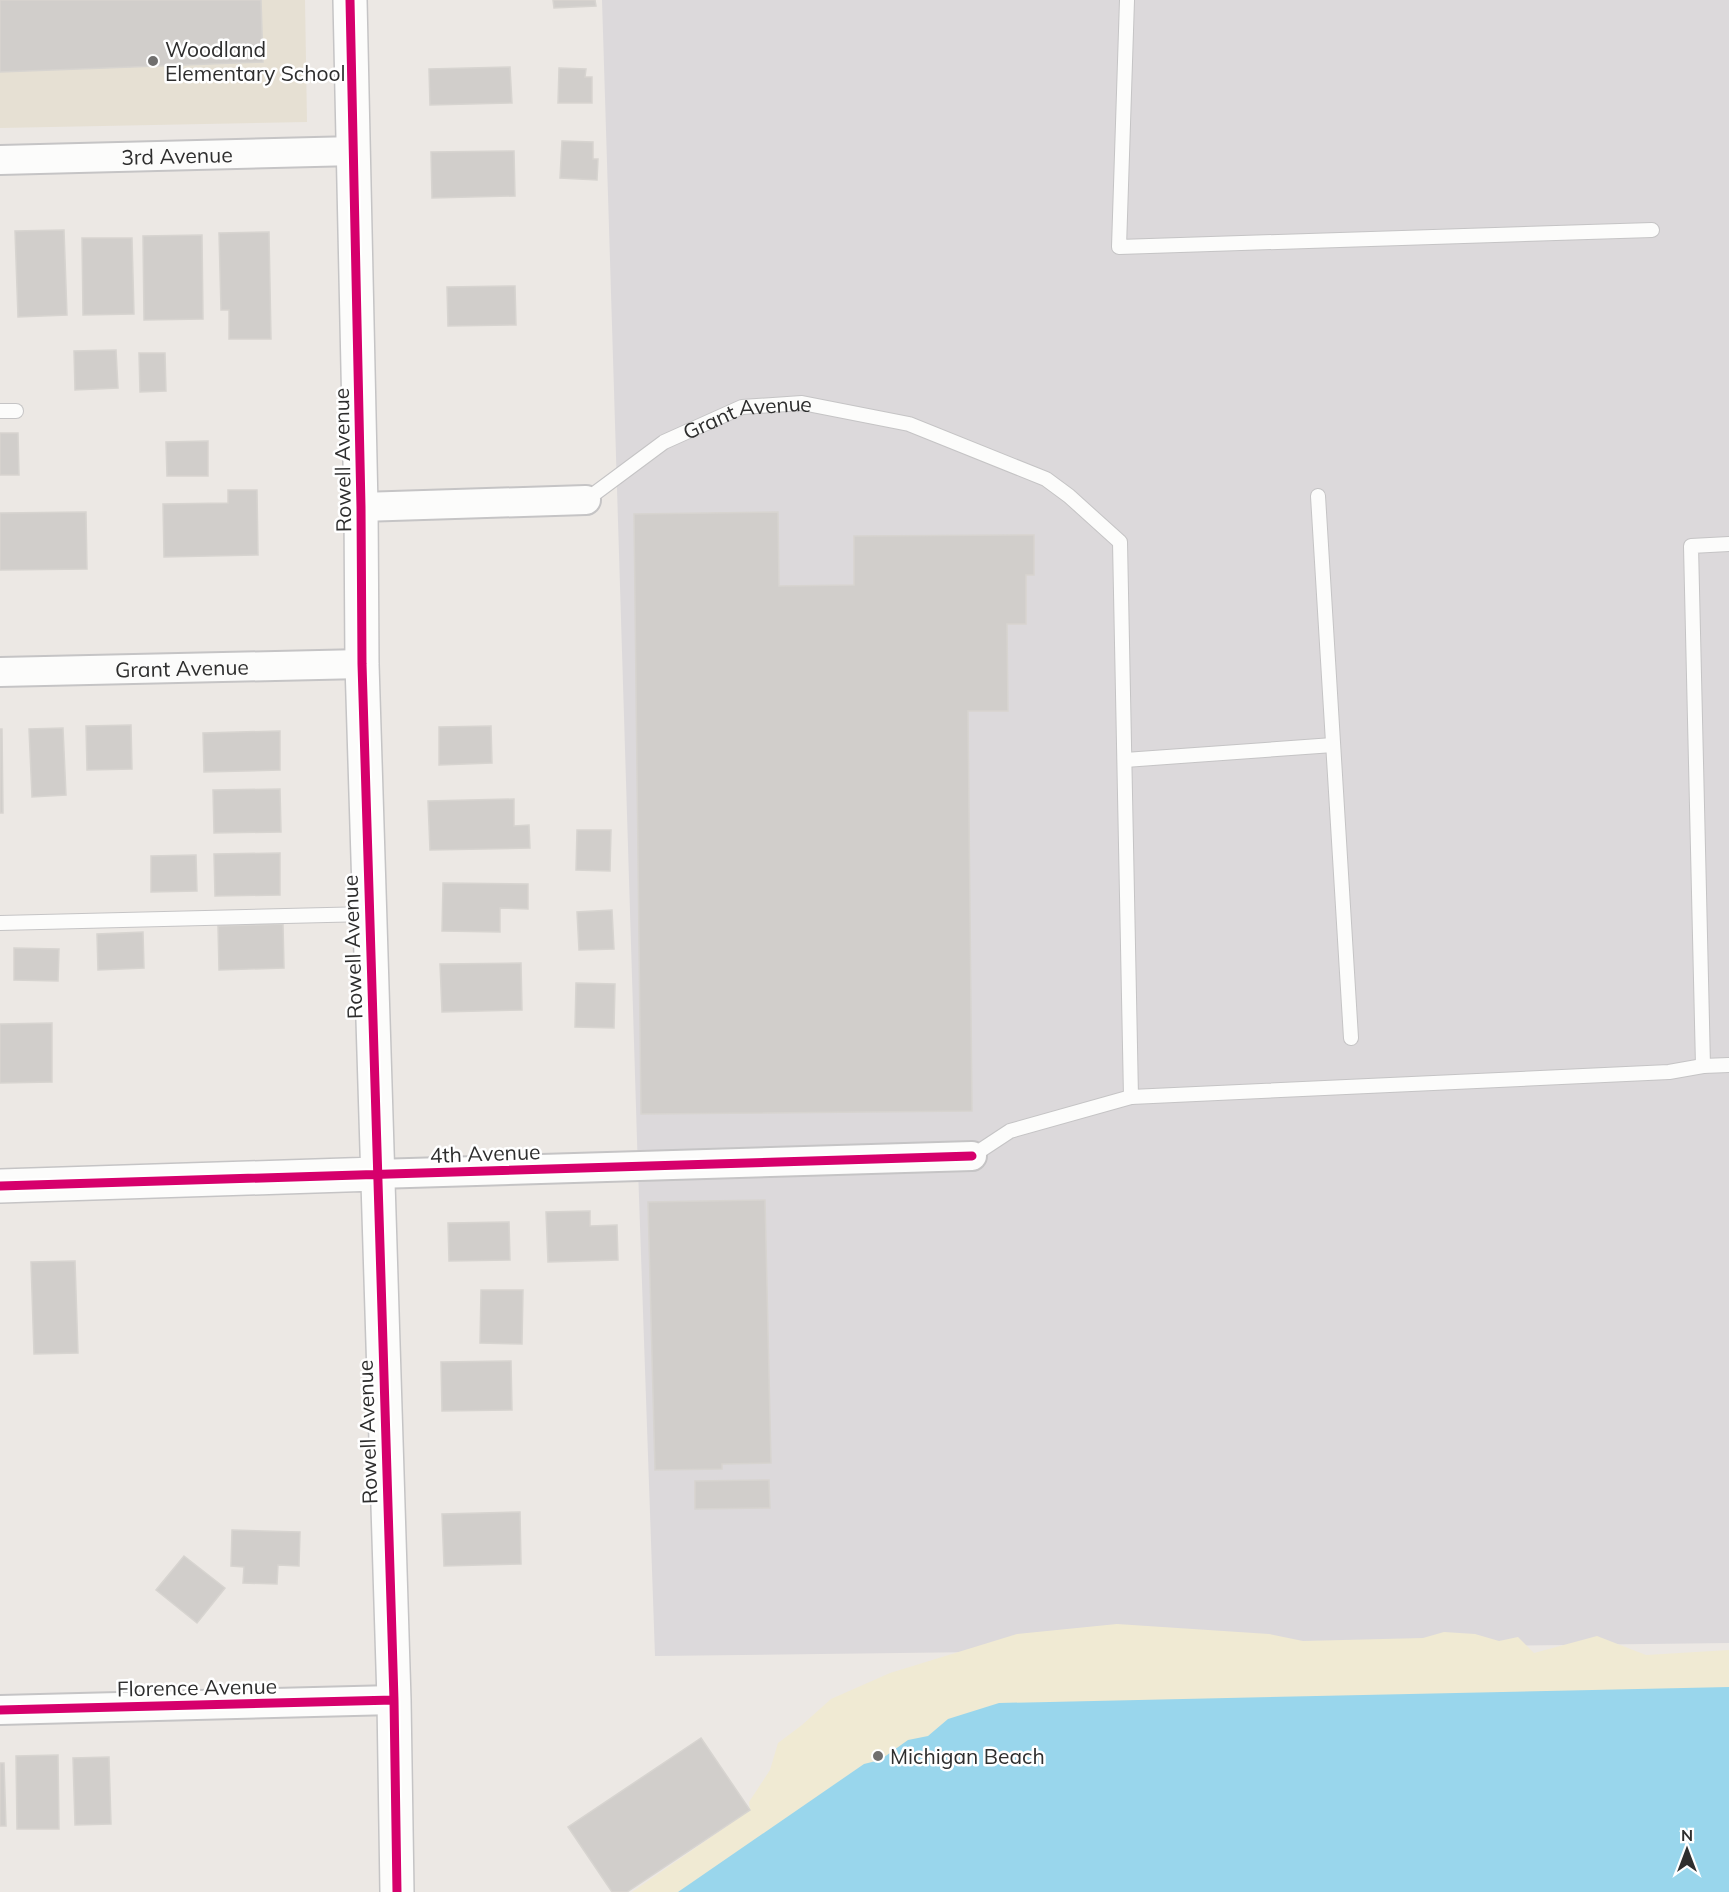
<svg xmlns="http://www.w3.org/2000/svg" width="1729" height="1892" viewBox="0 0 1729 1892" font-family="Mulish,sans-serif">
	<rect width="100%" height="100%" fill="#ece8e4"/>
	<path fill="#dcd9db" d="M602 0H1729V1643L655 1656 637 1140Z"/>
	<path fill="#e6e0d3" d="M0 0H305L307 122 0 128Z"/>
	<path fill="#f0ead3" d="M1117 1624 1269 1634 1303 1641 1423 1638 1444 1632 1475 1634 1499 1641 1518 1637 1534 1653 1597 1636 1646 1655 1729 1650V1708L742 1892H632L750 1810 749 1802 770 1770 778 1743 802 1725 831 1699 890 1673 1017 1634Z"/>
	<path fill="#99d6ec" d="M1729 1687V1892H678L864 1764 880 1760 908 1740 928 1736 948 1719 999 1703Z"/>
	<path fill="#d1cecb" stroke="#d7d4d0" stroke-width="1.5" d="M0 0H261L263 62 0 72Z
		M553 0H595L596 6 554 8Z
		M510 67 512 103 430 105 429 69Z
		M559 68 586 69 585 77H592V103H558Z
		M562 141 593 142V159H598L597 180 560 178Z
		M514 151 515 196 432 198 431 152Z
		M64 230 67 315 18 317 15 231Z
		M269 232 271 339H229V310H221L219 233Z
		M202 235 203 319 144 320 143 236Z
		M82 238H132L134 314 83 315Z
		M515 286 516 325 448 326 447 287Z
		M116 350 118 388 75 390 74 351Z
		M139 353H165L166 391 140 392Z
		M0 433H18L19 475H0Z
		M208 441V476H167L166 442Z
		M228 490H257L258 555 164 557 163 504 228 503Z
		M86 512 87 569 0 570V513Z
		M778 512 779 586 854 585V536L1034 535V575H1026V624H1007L1008 711H968L972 1111 641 1114 634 514Z
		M131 725 132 769 87 770 86 726Z
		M491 726 492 763 439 765V727Z
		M63 728 66 795 32 797 29 729Z
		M0 729H2L3 813H0Z
		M280 731V770L204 772 203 733Z
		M280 789 281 832 214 833 213 790Z
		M514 799V826L529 825 530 848 430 850 428 801Z
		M577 830H611L610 871 576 870Z
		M280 853V895L215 896 214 854Z
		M196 855 197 891 151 892V856Z
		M443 883 528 884V909L500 908V932L442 931Z
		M612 910 614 949 579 950 577 912Z
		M283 924 284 968 219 970 218 926Z
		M143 932 144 968 98 970 97 934Z
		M14 948 59 949 58 981 14 980Z
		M521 963 522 1010 442 1012 440 964Z
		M576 983 615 984 614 1028 575 1027Z
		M52 1023V1082L0 1083V1024Z
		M765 1200 771 1463 722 1464V1469L655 1470 648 1202Z
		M590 1211V1226L617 1225 618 1260 548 1262 546 1212Z
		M509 1222 510 1260 449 1261 448 1223Z
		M75 1261 78 1353 34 1354 31 1262Z
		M481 1290H523L522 1344 480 1343Z
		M511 1361 512 1410 442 1411 441 1362Z
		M769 1480 770 1508 695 1509V1481Z
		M520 1512 521 1564 444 1566 442 1514Z
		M232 1530 300 1532 299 1566 278 1565 277 1584 243 1583 244 1567 231 1566Z
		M184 1556 225 1588 197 1623 156 1590Z
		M701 1738 750 1810 627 1892H612L568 1827Z
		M58 1755 59 1829H17L16 1756Z
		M109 1757 111 1824 75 1825 73 1758Z
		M0 1763H4L6 1826H0Z"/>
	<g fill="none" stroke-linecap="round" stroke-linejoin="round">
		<defs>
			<g id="service">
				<path d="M1127 0 1119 247 1652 230"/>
				<path d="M0 411H16"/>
				<path d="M1318 496 1351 1038"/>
				<path id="s1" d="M586 500 664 442 742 407 802 403 909 424 1046 479 1069 496 1120 542 1131 1097 1010 1131 972 1156"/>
				<path d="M1729 544 1691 546 1703 1066 1729 1065"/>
				<path d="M1125 760 1333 745"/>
				<path d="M0 923 369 914"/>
				<path d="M1131 1097 1669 1072 1703 1066"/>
			</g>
			<g id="minor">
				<path id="s2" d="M0 160 355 151"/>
				<path d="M361 507 586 500"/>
				<path id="s3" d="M0 672 362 664"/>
				<path d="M376 1174 972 1156"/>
				<path d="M0 1710 394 1700"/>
			</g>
			<path id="tertiary" d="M350 0 361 507 362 664 394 1700 397 1892
				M0 1186 376 1174"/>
		</defs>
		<use href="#service" stroke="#c5c4c5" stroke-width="16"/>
		<use href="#minor" stroke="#c5c4c5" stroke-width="32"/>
		<use href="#tertiary" stroke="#c5c4c5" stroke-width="36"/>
		<use href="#service" stroke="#fcfcfb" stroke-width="14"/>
		<use href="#minor" stroke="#fcfcfb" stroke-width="28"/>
		<use href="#tertiary" stroke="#fcfcfb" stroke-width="33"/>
		<defs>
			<path id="cycleway" d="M350 0 361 507 362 664 394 1700 397 1892
				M0 1186 972 1156
				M0 1710 394 1700"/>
		</defs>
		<use href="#cycleway" stroke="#fff" stroke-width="13"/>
		<use href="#cycleway" stroke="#d6006c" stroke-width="9"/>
	</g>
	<g fill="#706f6e" stroke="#fff" stroke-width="2">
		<circle cx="153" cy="61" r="6"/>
		<circle cx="878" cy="1756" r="6"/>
	</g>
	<g text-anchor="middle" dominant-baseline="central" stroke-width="5" stroke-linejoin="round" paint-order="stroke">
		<g font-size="21" fill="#2e2e2e" stroke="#fff" text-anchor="start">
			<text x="165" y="49">Woodland<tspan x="165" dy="24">Elementary School</tspan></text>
			<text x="890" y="1756">Michigan Beach</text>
		</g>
		<g font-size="21" fill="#2e2e2e" stroke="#fff">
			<text stroke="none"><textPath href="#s2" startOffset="177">3rd Avenue</textPath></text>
			<text stroke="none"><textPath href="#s1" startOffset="186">Grant Avenue</textPath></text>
			<text transform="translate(342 460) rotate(-91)">Rowell Avenue</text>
			<text stroke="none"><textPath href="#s3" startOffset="182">Grant Avenue</textPath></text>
			<text transform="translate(352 947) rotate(-92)">Rowell Avenue</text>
			<text transform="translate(485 1153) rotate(-2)">4th Avenue</text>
			<text transform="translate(367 1432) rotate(-92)">Rowell Avenue</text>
			<text transform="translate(197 1687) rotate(-1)">Florence Avenue</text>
		</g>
	</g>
	<g transform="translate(1687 1850)" stroke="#ffffff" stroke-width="4.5" paint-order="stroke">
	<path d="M0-4.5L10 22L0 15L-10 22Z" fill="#2e2e2e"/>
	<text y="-9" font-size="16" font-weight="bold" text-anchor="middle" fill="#2e2e2e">N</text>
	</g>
</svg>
